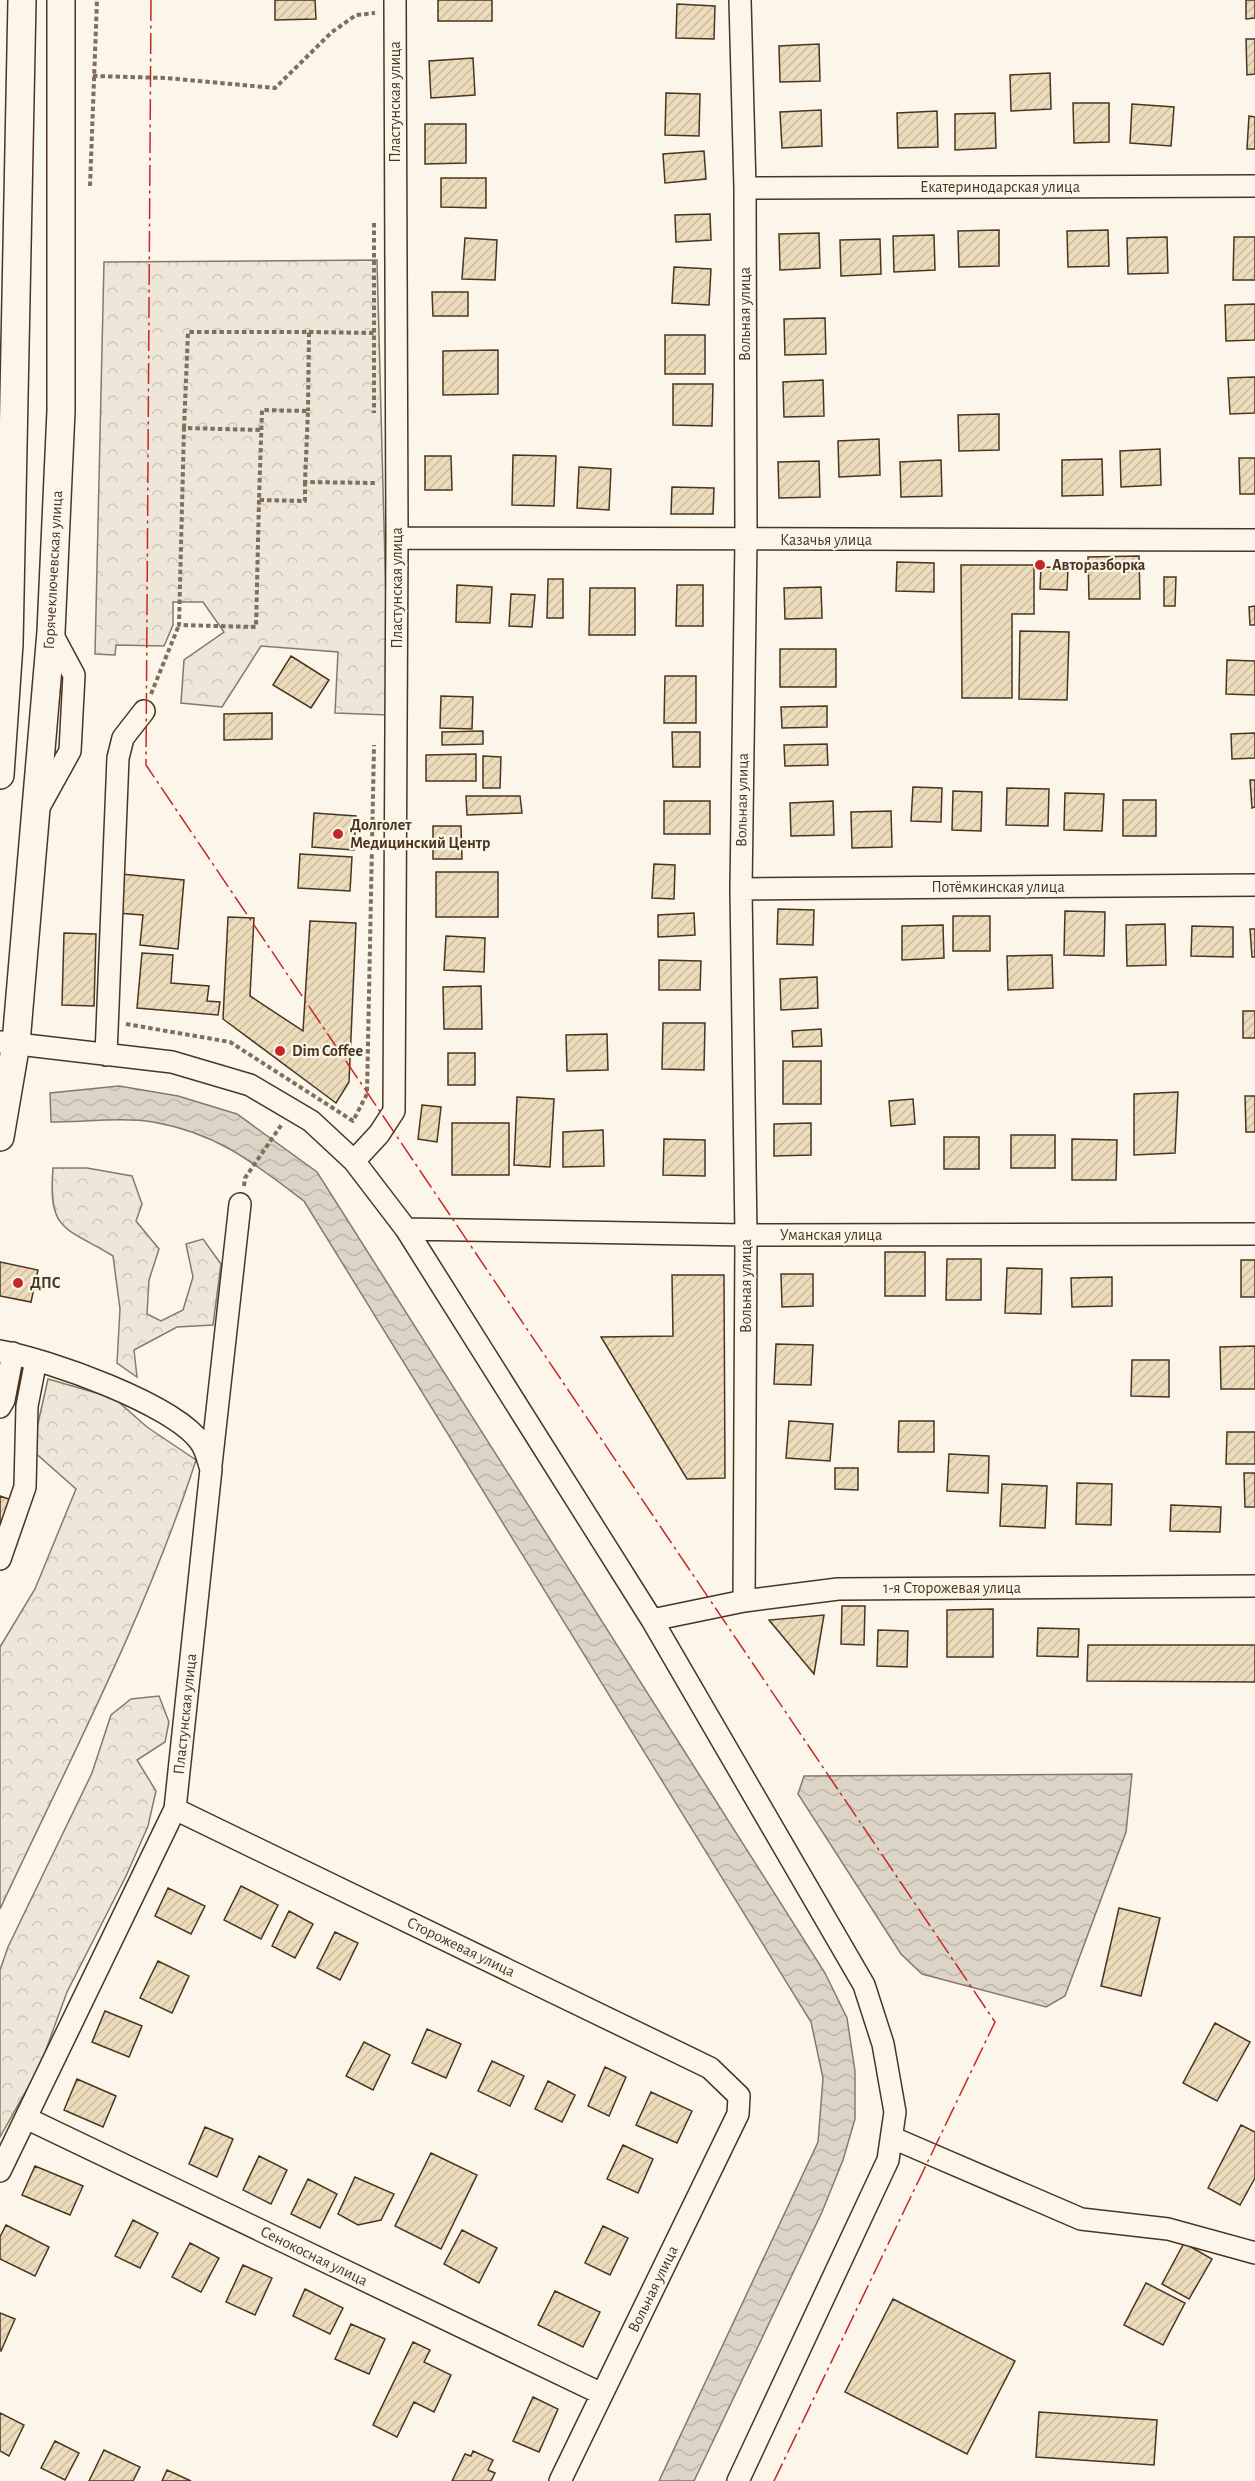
<svg xmlns="http://www.w3.org/2000/svg" width="1255" height="2481" viewBox="0 0 1255 2481" font-family="'Alegreya Sans',sans-serif">
	<defs>
		<pattern id="forest-crowns" width="20" height="18" patternUnits="userSpaceOnUse" patternTransform="scale(1.5)"><rect width="20" height="18" fill="#ede6d9"/><path d="M2 6a3 3 0 1 1 6 0M12 15a3 3 0 1 1 6 0" fill="none" stroke="#cdc6ba"/></pattern>
		<pattern id="water-waves" width="16" height="10" patternUnits="userSpaceOnUse" patternTransform="scale(1.5)"><rect width="16" height="10" fill="#dcd4c6"/><path d="M0 5q4-4 8 0t8 0" fill="none" stroke="#beb7aa"/></pattern>
		<pattern id="building-hatch" width="6" height="6" patternUnits="userSpaceOnUse" patternTransform="scale(1.5)"><rect width="6" height="6" fill="#ecdcbc"/><path d="M-1 1l2-2M0 6l6-6M5 7l2-2" fill="none" stroke="#ccbda1"/></pattern>
	</defs>
	<rect width="100%" height="100%" fill="#fbf6e9"/>
	<path fill="url(#forest-crowns)" stroke="#887966" stroke-width="1.5" d="M377 260 389 715 335 713 338 652 261 646 222 707 181 703 184 660 224 632 203 602H173V625L164 646 116 645 115 655 95 654 104 262Z
		M53 1168H87L132 1176 142 1204 136 1221 159 1249 149 1280 147 1314 161 1321 183 1310 193 1277 186 1244 203 1239 221 1264 213 1325 177 1327 134 1350 137 1377 117 1363 120 1309 113 1256C64 1226 48 1232 53 1168Z
		M48 1379 114 1398 147 1427 196 1460C146 1615 69 1761 0 1909V1647L35 1589 76 1489 32 1450Z
		M159 1696 169 1722 165 1742 137 1760 156 1791 148 1826 126 1876 67 1992 40 2066 0 2137V1970L8 1947 92 1773 111 1715 131 1699Z"/>
	<path fill="url(#water-waves)" stroke="#887966" stroke-width="1.5" d="M119 1086 178 1096 237 1114 317 1172 825 1973 847 2018 855 2071V2119L843 2160 822 2212 694 2481H659L818 2142 823 2078 811 2022 304 1201C254 1163 217 1133 153 1122 123 1117 83 1122 51 1122L50 1093Z
		M1132 1774 1126 1832 1065 1996 1046 2007 922 1974 901 1954 798 1794 804 1776Z"/>
	<path fill="url(#building-hatch)" stroke="#4a3520" stroke-width="1.5" d="M275 0H315L316 19 275 20Z
		M438 0H492V21H438Z
		M1246 0H1255V18L1246 19Z
		M677 4 715 6 714 39 676 38Z
		M1246 39H1255V74L1247 75Z
		M819 44 820 81 780 82 779 46Z
		M473 58 475 95 431 98 429 61Z
		M1050 73 1051 109 1011 111 1010 75Z
		M666 93 700 94 699 136 665 135Z
		M1073 103H1109V142L1074 143Z
		M1132 104 1174 107 1171 146 1130 143Z
		M821 110 822 146 782 148 780 112Z
		M937 111 938 147 898 148 897 113Z
		M995 113 996 148 955 150V114Z
		M1249 116 1255 117V149H1247Z
		M425 124H466V163L425 164Z
		M704 151 706 179 665 183 663 154Z
		M441 178H486V208L441 207Z
		M710 214 711 240 676 242 675 215Z
		M999 230V266L959 267 958 231Z
		M1108 230 1109 266 1068 267 1067 231Z
		M819 233 820 268 780 270 779 234Z
		M934 235 935 270 894 272 893 236Z
		M1167 237 1168 273 1128 274 1127 238Z
		M1234 237H1255V280H1233Z
		M465 238 497 240 495 280 462 279Z
		M880 239 881 274 841 276 840 240Z
		M674 267 711 269 709 305 672 303Z
		M432 292H468V316H433Z
		M1255 304V340L1226 341 1225 305Z
		M825 318 826 354 785 355 784 319Z
		M665 335H705V374H665Z
		M498 350V394L443 395V351Z
		M1255 377V413L1230 414 1228 378Z
		M823 380 824 416 784 417 783 382Z
		M673 384H713L712 426 673 425Z
		M999 414V450L959 451 958 415Z
		M879 439 880 475 839 477 838 441Z
		M1160 449 1161 485 1121 487 1120 451Z
		M513 455 556 456 554 506 512 505Z
		M425 456H451L452 490H425Z
		M1239 458H1255V494H1240Z
		M1102 459 1103 495 1062 496V460Z
		M941 460 942 496 901 497 900 462Z
		M819 461 820 497 779 498 778 462Z
		M579 467 611 469 609 510 577 508Z
		M672 487 714 488 713 514H671Z
		M1139 556 1140 599H1089L1088 557Z
		M897 562 934 563V592L896 591Z
		M961 565H1034V614H1012V698H962Z
		M1041 567 1068 568 1067 590 1040 589Z
		M1164 577H1176L1175 606H1164Z
		M548 579H563V618H547Z
		M457 585 492 587 490 623 456 622Z
		M677 585H703V626H676Z
		M821 587 822 618 785 619 784 588Z
		M590 588H635V635H589Z
		M511 594 535 595 532 627 509 626Z
		M1255 606V625H1250L1249 607Z
		M1020 631 1069 632 1067 700 1019 699Z
		M780 649H836V687H780Z
		M291 656 329 680 311 708 273 685Z
		M1227 660 1255 661V695L1226 694Z
		M665 676H696V723H664Z
		M441 696 473 697 472 729 440 728Z
		M827 706V727L782 728 781 707Z
		M272 713V739L224 740V714Z
		M483 731V744L442 745V732Z
		M672 732H700V767H673Z
		M1255 733V758L1232 759 1231 734Z
		M827 744 828 765 785 766 784 745Z
		M476 754V781H426V755Z
		M483 756 501 757 500 788H483Z
		M1250 780H1255V807L1252 808Z
		M913 787 942 788 941 822 911 821Z
		M1007 788 1049 789 1048 826 1006 825Z
		M953 791 982 792 981 831 952 830Z
		M1065 793 1104 794 1102 831 1064 830Z
		M466 796H520L522 813 467 815Z
		M1123 800H1156V836H1123Z
		M664 801H710V834H664Z
		M833 801 834 835 791 836 790 803Z
		M891 811 892 847 852 848 851 812Z
		M314 813 356 816 354 850 312 847Z
		M433 826H461L462 859H433Z
		M300 854 352 857 350 891 298 888Z
		M654 864 675 865 674 899 652 898Z
		M436 872H498V917H436Z
		M121 874 184 880 178 949 140 945 143 915 117 913Z
		M778 909 814 910 813 945 777 944Z
		M1065 911 1105 912 1104 956 1064 955Z
		M694 913 695 935 658 937V915Z
		M953 916H990V951H953Z
		M228 917 254 918 250 996 303 1031 310 921 356 923 349 1082 336 1103 223 1019Z
		M1165 924 1166 965 1127 966 1126 925Z
		M943 925 944 958 902 960V926Z
		M1192 926 1233 927V957L1191 956Z
		M1250 929H1255V957H1252Z
		M64 933 96 934 94 1006 62 1005Z
		M446 936 485 938 484 972 444 970Z
		M142 953 173 955 171 983 209 986 207 1001 220 1002 218 1015 137 1008Z
		M1052 955 1053 988 1008 990 1007 956Z
		M659 960 701 961 700 990H659Z
		M817 977 818 1008 781 1010 780 979Z
		M481 986 482 1029H444L443 987Z
		M1243 1011H1255V1038H1243Z
		M663 1023H705L704 1070 662 1069Z
		M821 1029 822 1046 793 1047 792 1031Z
		M607 1034 608 1070 567 1071 566 1035Z
		M448 1053H475V1085H448Z
		M783 1061H821V1104H783Z
		M1178 1092 1175 1153 1134 1155V1094Z
		M1245 1096H1255V1132H1246Z
		M517 1097 554 1099 550 1167 514 1165Z
		M913 1099 915 1124 891 1126 889 1101Z
		M422 1105 441 1107 437 1142 418 1139Z
		M452 1123H509V1175H452Z
		M811 1123V1155L774 1156V1124Z
		M603 1130 604 1166 563 1167V1132Z
		M1011 1135H1055V1168H1011Z
		M944 1137H979V1169H944Z
		M664 1139 705 1140V1176L663 1175Z
		M1072 1139 1117 1140 1116 1180H1072Z
		M885 1252H925V1296H885Z
		M947 1259H981V1300H946Z
		M1241 1260H1255V1297H1241Z
		M0 1262 38 1270 31 1302 0 1296Z
		M1007 1268 1042 1269 1041 1314 1005 1313Z
		M781 1274H813V1306L782 1307Z
		M672 1275H724L725 1478 687 1479 601 1337 673 1336Z
		M1112 1277V1306L1072 1307 1071 1278Z
		M776 1344 813 1345 811 1385 774 1384Z
		M1255 1346V1389H1221L1220 1347Z
		M1132 1360H1169V1397L1131 1396Z
		M789 1421 833 1424 830 1461 786 1458Z
		M899 1421H934V1452H898Z
		M1227 1432H1255V1464H1226Z
		M949 1454 989 1456 988 1493 947 1491Z
		M835 1468H858V1490L835 1489Z
		M1244 1473H1255V1507H1245Z
		M1077 1483 1112 1484 1111 1525 1076 1524Z
		M1002 1484 1047 1486 1045 1528 1000 1526Z
		M0 1496 14 1501 0 1529Z
		M1171 1505 1221 1507 1220 1532 1170 1531Z
		M842 1606H865L864 1645 841 1644Z
		M993 1609V1657H947V1610Z
		M824 1615 814 1674 769 1620Z
		M1038 1628 1079 1629 1078 1657 1037 1656Z
		M878 1630 908 1631 907 1667 877 1666Z
		M1088 1645H1255V1682L1087 1681Z
		M241 1886 278 1905 261 1939 224 1920Z
		M168 1888 205 1906 191 1934 155 1916Z
		M1119 1908 1160 1918 1141 1996 1101 1986Z
		M289 1911 313 1924 295 1958 272 1946Z
		M335 1932 358 1943 340 1980 317 1968Z
		M158 1961 189 1976 172 2013 140 1998Z
		M105 2011 142 2026 129 2057 92 2042Z
		M1215 2023 1250 2042 1217 2101 1183 2083Z
		M427 2029 461 2044 446 2078 412 2063Z
		M364 2042 390 2055 373 2090 346 2076Z
		M492 2061 524 2076 510 2106 478 2091Z
		M605 2067 626 2077 609 2116 588 2106Z
		M77 2079 116 2096 103 2127 64 2110Z
		M548 2081 575 2095 562 2122 535 2109Z
		M651 2092 692 2111 677 2143 636 2125Z
		M1241 2125 1255 2132V2178L1240 2205 1208 2188Z
		M205 2127 233 2139 217 2177 189 2164Z
		M623 2145 653 2159 638 2193 607 2179Z
		M431 2153 477 2175 441 2249 395 2226Z
		M259 2156 287 2170 271 2204 243 2190Z
		M35 2166 83 2186 70 2215 22 2195Z
		M355 2177 394 2194 381 2220 358 2225 338 2214Z
		M308 2179 337 2194 320 2228 291 2214Z
		M133 2220 158 2233 140 2268 115 2256Z
		M6 2225 49 2247 35 2276 0 2259V2237Z
		M603 2226 628 2238 610 2275 585 2263Z
		M462 2230 497 2248 479 2283 444 2264Z
		M190 2243 219 2258 201 2292 172 2277Z
		M1184 2243 1212 2259 1189 2299 1162 2284Z
		M243 2265 272 2278 255 2315 226 2302Z
		M1146 2283 1185 2303 1163 2345 1124 2325Z
		M305 2289 343 2308 330 2334 293 2316Z
		M555 2291 600 2312 583 2347 538 2325Z
		M893 2299 1015 2361 967 2454 845 2392Z
		M0 2313 15 2319 1 2351 0 2350Z
		M351 2324 385 2339 369 2374 335 2359Z
		M413 2342 430 2350 424 2362 451 2375 434 2412 414 2402 397 2437 373 2425Z
		M533 2397 558 2409 539 2452 513 2441Z
		M1039 2412 1157 2420 1154 2465 1036 2457Z
		M0 2413 24 2425 9 2456 0 2451Z
		M55 2441 79 2453 65 2480 41 2468Z
		M104 2450 140 2467 133 2481H89Z
		M473 2451 493 2460 488 2470 495 2473 491 2481H452L465 2454 471 2456Z
		M167 2470 191 2481H162Z"/>
	<g fill="none" stroke-linecap="round" stroke-linejoin="round">
		<defs>
			<path id="minor" d="M740 0 745 188 746 540 741 889 746 1235 744 1601
				M745 188 1255 186
				M397 538 1255 540
				M38 809 70 751 74 675 51 632
				M741 889 1255 885
				M0 1042 172 1062 250 1085 311 1121 354 1161 406 1229 652 1620 864 1985 883 2044 895 2112 888 2160 738 2481
				M106 1055 118 758 123 738 144 711
				M354 1161 379 1134 394 1111 397 538 395 0
				M406 1229 746 1235 1255 1234
				M0 1351C46 1359 175 1404 201 1443 206 1450 208 1461 211 1469L175 1809 0 2171
				M0 1407 4 1400 13 1353
				M211 1465 240 1204
				M0 1559 25 1487 27 1406 36 1360
				M652 1620 744 1601 838 1589 1255 1586
				M175 1809 710 2068 739 2096 738 2114 560 2481
				M26 2118 602 2394
				M893 2138 1081 2219 1168 2229 1255 2253"/>
			<path id="major" d="M0 775 9 644 22 0
				M0 1137 16 1043 51 632 61 411V0"/>
		</defs>
		<use href="#minor" stroke="#4a3520" stroke-width="24"/>
		<use href="#major" stroke="#4a3520" stroke-width="30"/>
		<path stroke="#7f6f5c" stroke-width="4" stroke-dasharray="4.5 3" stroke-linecap="butt" d="M93 76 166 78 275 88 332 32 356 15 375 13
			M90 186 97 0
			M374 223V413
			M309 332 374 333
			M184 428 188 332H309L308 411
			M305 482V501L259 500 262 410 308 411 305 482 375 483
			M259 500 256 627 179 625 184 428 261 430
			M151 694 179 625
			M126 1024 230 1042 353 1121 367 1094 374 745
			M244 1186 245 1178 282 1124"/>
		<use href="#minor" stroke="#fbf6e9" stroke-width="21"/>
		<use href="#major" stroke="#fbf6e9" stroke-width="27"/>
		<path stroke="#c62828" stroke-width="1.5" stroke-dasharray="21 4.5 3 4.5" stroke-linecap="butt" d="M151 0 146 765 995 2022 774 2481"/>
	</g>
	<g fill="#c62828" stroke="#fbf6e9" stroke-width="2">
		<circle cx="1040" cy="565" r="6"/>
		<circle cx="338" cy="834" r="6"/>
		<circle cx="280" cy="1051" r="6"/>
		<circle cx="18" cy="1283" r="6"/>
	</g>
	<g text-anchor="middle" dominant-baseline="central" stroke-width="4.5" stroke-linejoin="round" paint-order="stroke">
		<g font-size="16" fill="#4a3520" stroke="#fbf6e9">
			<text transform="translate(395 102) rotate(-90)">Пластунская улица</text>
			<text x="1000" y="187">Екатеринодарская улица</text>
			<text transform="translate(745 314) rotate(-90)">Вольная улица</text>
			<text x="826" y="540">Казачья улица</text>
			<text transform="translate(53 570) rotate(-87)">Горячеключевская улица</text>
			<text transform="translate(397 588) rotate(-90)">Пластунская улица</text>
			<text transform="translate(742 800) rotate(-89)">Вольная улица</text>
			<text x="998" y="887">Потёмкинская улица</text>
			<text x="831" y="1235">Уманская улица</text>
			<text transform="translate(746 1286) rotate(-90)">Вольная улица</text>
			<text x="952" y="1588">1-я Сторожевая улица</text>
			<text transform="translate(185 1714) rotate(-84)">Пластунская улица</text>
			<text transform="translate(461 1947) rotate(26)">Сторожевая улица</text>
			<text transform="translate(314 2256) rotate(26)">Сенокосная улица</text>
			<text transform="translate(653 2289) rotate(-64)">Вольная улица</text>
		</g>
		<g font-size="16" font-weight="bold" fill="#4a3520" stroke="#fbf6e9" text-anchor="start">
			<text x="1052" y="565">Авторазборка</text>
			<text x="350" y="825">Долголет<tspan x="350" dy="18">Медицинский Центр</tspan></text>
			<text x="292" y="1051">Dim Coffee</text>
			<text x="30" y="1283">ДПС</text>
		</g>
	</g>
</svg>
